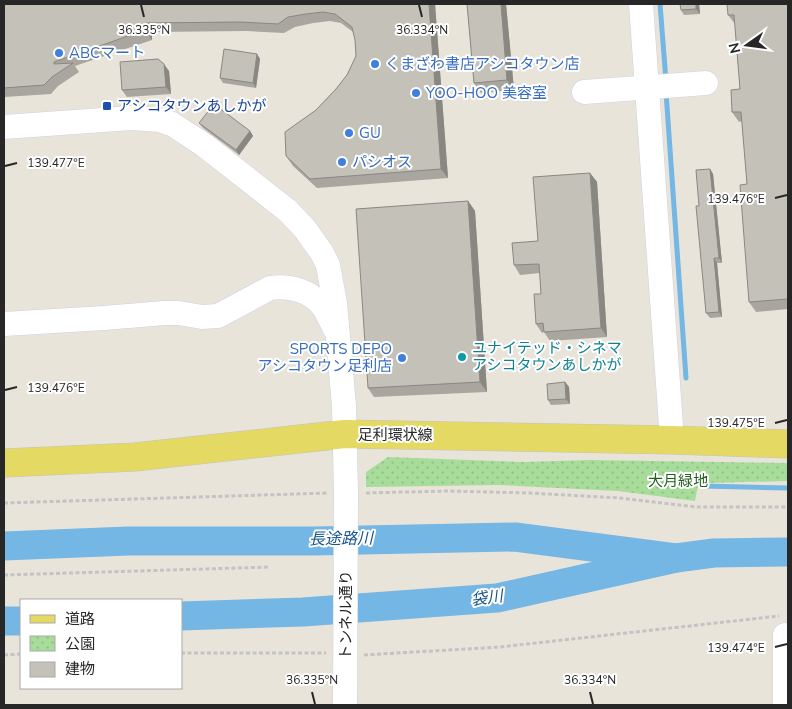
<svg xmlns="http://www.w3.org/2000/svg" width="792" height="709" viewBox="0 0 792 709" font-family="'Nunito Sans','Noto Sans JP',sans-serif">
<style>
.park{fill:url(#park-dots)}
.lines{fill:none;stroke-linecap:round;stroke-linejoin:round}
.stream{stroke:#74b6e4;stroke-width:5}
.river{stroke:#74b6e4;stroke-width:29}
.minor-casing{stroke:#cfd0df;stroke-width:25}
.major-casing{stroke:#c3c3c3;stroke-width:29}
.path{stroke:#c3c3c3;stroke-width:3;stroke-dasharray:4 2.5;stroke-linecap:butt}
.minor{stroke:#fff;stroke-width:24}
.major{stroke:#e4d963;stroke-width:28}
.wall{fill:#a9a69f}
.shaded-wall{fill:#898782}
.building{fill:#c4c1b9;stroke:#898782}
.ticks{fill:none;stroke:#272727;stroke-width:2}
.shop-dot{fill:#3f7fe0;stroke:#fff;stroke-width:2}
.transit-dot{fill:#1a4fb4;stroke:#fff;stroke-width:2}
.culture-dot{fill:#0f9aa8;stroke:#fff;stroke-width:2}
.labels{text-anchor:middle;dominant-baseline:central;stroke-width:4;stroke-linejoin:round;paint-order:stroke}
.shop-label{font-size:15px;fill:#366cbe;stroke:#fff;text-anchor:start}
.transit-label{font-size:15px;fill:#164399;stroke:#fff;text-anchor:start}
.culture-label{font-size:15px;fill:#0d838f;stroke:#fff;text-anchor:start}
.street-label{font-size:15px;fill:#272727;stroke:#fff}
.park-label{font-size:15px;fill:#235d1f;stroke:#fff}
.water-label{font-size:16px;font-style:italic;fill:#18538b;stroke:#fff}
.ticks-label{font-size:12px;text-anchor:middle;fill:#272727;stroke:#fff;stroke-width:4;stroke-linejoin:round;paint-order:stroke}
</style>
<defs>
<pattern id="park-dots" width="8" height="8" patternUnits="userSpaceOnUse" patternTransform="scale(1.25)"><rect width="8" height="8" fill="#a7dc9a"/><path d="M2 2h.1M6 6h.1" fill="none" stroke="#90bd85" stroke-width="1.8" stroke-linecap="round"/></pattern>
</defs>
<rect width="100%" height="100%" fill="#e9e4da"/>
<!-- park -->
<path class="park" d="M388 457 523 462 590 460 788 463V481L709 483 698 485 695 501 618 491 498 485 366 487V472Z"/>
<g class="lines">
<!-- stream -->
<g class="stream">
<path d="M660 4 666 81"/>
<path d="M666 92 686 378"/>
<path d="M703 486 788 488"/>
</g>
<!-- river -->
<g class="river">
<path d="M4 546 128 541H314L515 537 676 558"/>
<path d="M181 616 303 612 497 598 676 558 714 553 788 552"/>
<path d="M4 621H21"/>
</g>
<defs>
<g id="minor">
<path d="M641 4 672 440"/>
<path d="M584 92 706 83"/>
<path d="M4 127 131 118 160 120 172 124 204 145 288 211 305 229 322 253 328 265 335 303 344 406 346 493 345 705"/>
<path d="M4 324 104 318 164 313H179L202 317 218 316 270 288C290 285 312 291 324 308 328 314 331 322 335 329"/>
<path d="M785 705V635"/>
</g>
<path id="major" d="M4 463 135 457 345 434 672 440 788 444"/>
</defs>
<!-- minor casing -->
<use href="#minor" class="minor-casing"/>
<!-- major casing -->
<use href="#major" class="major-casing"/>
<!-- path -->
<g class="path">
<path d="M366 493 448 491 529 493 620 498 697 507H788"/>
<path d="M4 503 328 493"/>
<path d="M4 575 270 567"/>
<path d="M181 653H326"/>
<path d="M4 655 21 654"/>
<path d="M364 655 500 647 779 616"/>
</g>
<!-- minor -->
<use href="#minor" class="minor"/>
<!-- major -->
<use href="#major" class="major"/>
</g>
<!-- wall -->
<g class="wall">
<path d="M4 4H435L448 178 317 188 293 166 286 156 316 110 336 89 347 75 356 56 355 40 353 32 341 23 330 21 313 23 295 27 284 33 247 31 152 32V40L75 66 79 72 58 86 51 94 4 97Z"/>
<path d="M467 4H506L514 90 481 93 474 83Z"/>
<path d="M699 4 700 14 684 15 681 10Z"/>
<path d="M788 4V309L756 312 749 302 747 184 742 121 739 122 732 112 740 89 735 24 728 15Z"/>
<path d="M257 54 260 59 256 88 223 83 220 78Z"/>
<path d="M169 71 171 94 127 97 122 90Z"/>
<path d="M199 123 250 131 253 136 239 155 203 128Z"/>
<path d="M710 169 713 174 722 263H717L722 317 710 318 706 313 699 206Z"/>
<path d="M590 173 597 182 607 337 550 341 544 332 542 333 536 324 541 294 540 273 520 275 514 265 538 241Z"/>
<path d="M468 201 475 211 487 392 374 397 368 388Z"/>
<path d="M565 382 569 387 570 404 551 405 548 400Z"/>
</g>
<!-- shaded-wall -->
<g class="shaded-wall">
<path d="M429 4H435L448 178 441 169Z"/>
<path d="M501 4H506L514 90 507 80Z"/>
<path d="M696 4H699L700 14 696 9Z"/>
<path d="M146 23 152 32V40L145 30Z"/>
<path d="M257 54 260 59 256 88 253 83Z"/>
<path d="M164 64 169 71 171 94 166 87Z"/>
<path d="M250 131 253 136 239 155 236 150Z"/>
<path d="M710 169 713 174 722 263 719 258Z"/>
<path d="M590 173 597 182 607 337 601 328Z"/>
<path d="M468 201 475 211 487 392 480 382Z"/>
<path d="M714 258 717 263 722 317 719 312Z"/>
<path d="M565 382 569 387 570 404 566 399Z"/>
</g>
<!-- building -->
<g class="building">
<path d="M4 4H429L441 169 310 179 286 156 285 132 316 110 336 89 347 75 356 56 355 40 352 27 335 14 323 12 306 14 288 17 278 24 240 22 146 23 145 30 54 62V64L73 63 52 77 44 85 4 88Z"/>
<path d="M467 4H501L507 80 474 83Z"/>
<path d="M680 4H696V9L681 10Z"/>
<path d="M727 4H788V299L749 302 740 185 747 184 741 112H732L731 90 740 89 734 15H728Z"/>
<path d="M224 49 257 54 253 83 220 78Z"/>
<path d="M158 59 164 64 166 87 122 90 120 62Z"/>
<path d="M214 104 250 131 236 150 199 123Z"/>
<path d="M710 169 719 258H714L719 312 706 313 696 206H699L696 170Z"/>
<path d="M590 173 601 328 544 332 543 323 536 324 534 294H541L539 264 514 265 512 243 538 241 533 177Z"/>
<path d="M468 201 480 382 368 388 356 209Z"/>
<path d="M565 382 566 399 548 400 547 384Z"/>
</g>
<!-- ticks -->
<path class="ticks" d="M141 5 144 17M419 5 422 17M5 166 17 163M775 198 787 195M5 390 17 387M775 423 787 420M775 647 787 644M312 692 315 704M590 692 593 704"/>
<!-- markers -->
<g class="shop-dot">
<circle cx="59" cy="53" r="5"/>
<circle cx="375" cy="64" r="5"/>
<circle cx="416" cy="93" r="5"/>
<circle cx="349" cy="133" r="5"/>
<circle cx="342" cy="162" r="5"/>
<circle cx="402" cy="358" r="5"/>
</g>
<rect class="transit-dot" x="102" y="101" width="10" height="10" rx="2.5"/>
<circle class="culture-dot" cx="462" cy="357" r="5"/>
<g class="labels">
<!-- shop labels -->
<g class="shop-label">
<text x="69" y="53">ABCマート</text>
<text x="385" y="64">くまざわ書店アシコタウン店</text>
<text x="426" y="93">YOO-HOO 美容室</text>
<text x="359" y="133">GU</text>
<text x="352" y="162">パシオス</text>
<text x="392" y="349" text-anchor="end">SPORTS DEPO<tspan x="392" dy="17">アシコタウン足利店</tspan></text>
</g>
<!-- transit labels -->
<g class="transit-label">
<text x="117" y="106">アシコタウンあしかが</text>
</g>
<!-- culture labels -->
<g class="culture-label">
<text x="472" y="348">ユナイテッド・シネマ<tspan x="472" dy="17">アシコタウンあしかが</tspan></text>
</g>
<!-- street labels -->
<g class="street-label">
<text x="395" y="435">足利環状線</text>
<text transform="translate(346 615) rotate(-90)">トンネル通り</text>
</g>
<!-- park labels -->
<g class="park-label">
<text x="678" y="481">大月緑地</text>
</g>
<!-- water labels -->
<g class="water-label">
<text transform="translate(341 539) rotate(-1)">長途路川</text>
<text transform="translate(487 598) rotate(-7)">袋川</text>
</g>
</g>
<g class="ticks-label">
<text x="144" y="34">36.335°N</text>
<text x="422" y="34">36.334°N</text>
<text x="56" y="167">139.477°E</text>
<text x="736" y="203">139.476°E</text>
<text x="56" y="392">139.476°E</text>
<text x="736" y="427">139.475°E</text>
<text x="736" y="652">139.474°E</text>
<text x="312" y="684">36.335°N</text>
<text x="590" y="684">36.334°N</text>
</g>
<!-- border -->
<rect width="792" height="709" fill="none" stroke="#272727" stroke-width="10"/>
<!-- legend -->
<rect x="20" y="599" width="162" height="90" fill="#ffffff" stroke="#a9a9a9"/>
<rect x="30" y="615" width="25" height="8" fill="#e4d963" stroke="#a9a9a9"/>
<text x="65" y="624" font-size="15" fill="#272727">道路</text>
<rect x="30" y="636" width="25" height="15" fill="url(#park-dots)" stroke="#a9a9a9"/>
<text x="65" y="649" font-size="15" fill="#272727">公園</text>
<rect x="30" y="662" width="25" height="15" fill="#c4c1b9" stroke="#a9a9a9"/>
<text x="65" y="674" font-size="15" fill="#272727">建物</text>
<!-- north arrow -->
<g transform="translate(747 45) rotate(256)" stroke="#ffffff" stroke-width="4" paint-order="stroke">
<path d="M0-4L9 19L0 12L-9 19Z" fill="#272727"/>
<text y="-8" font-size="14" font-weight="bold" text-anchor="middle" fill="#272727">N</text>
</g>
</svg>
